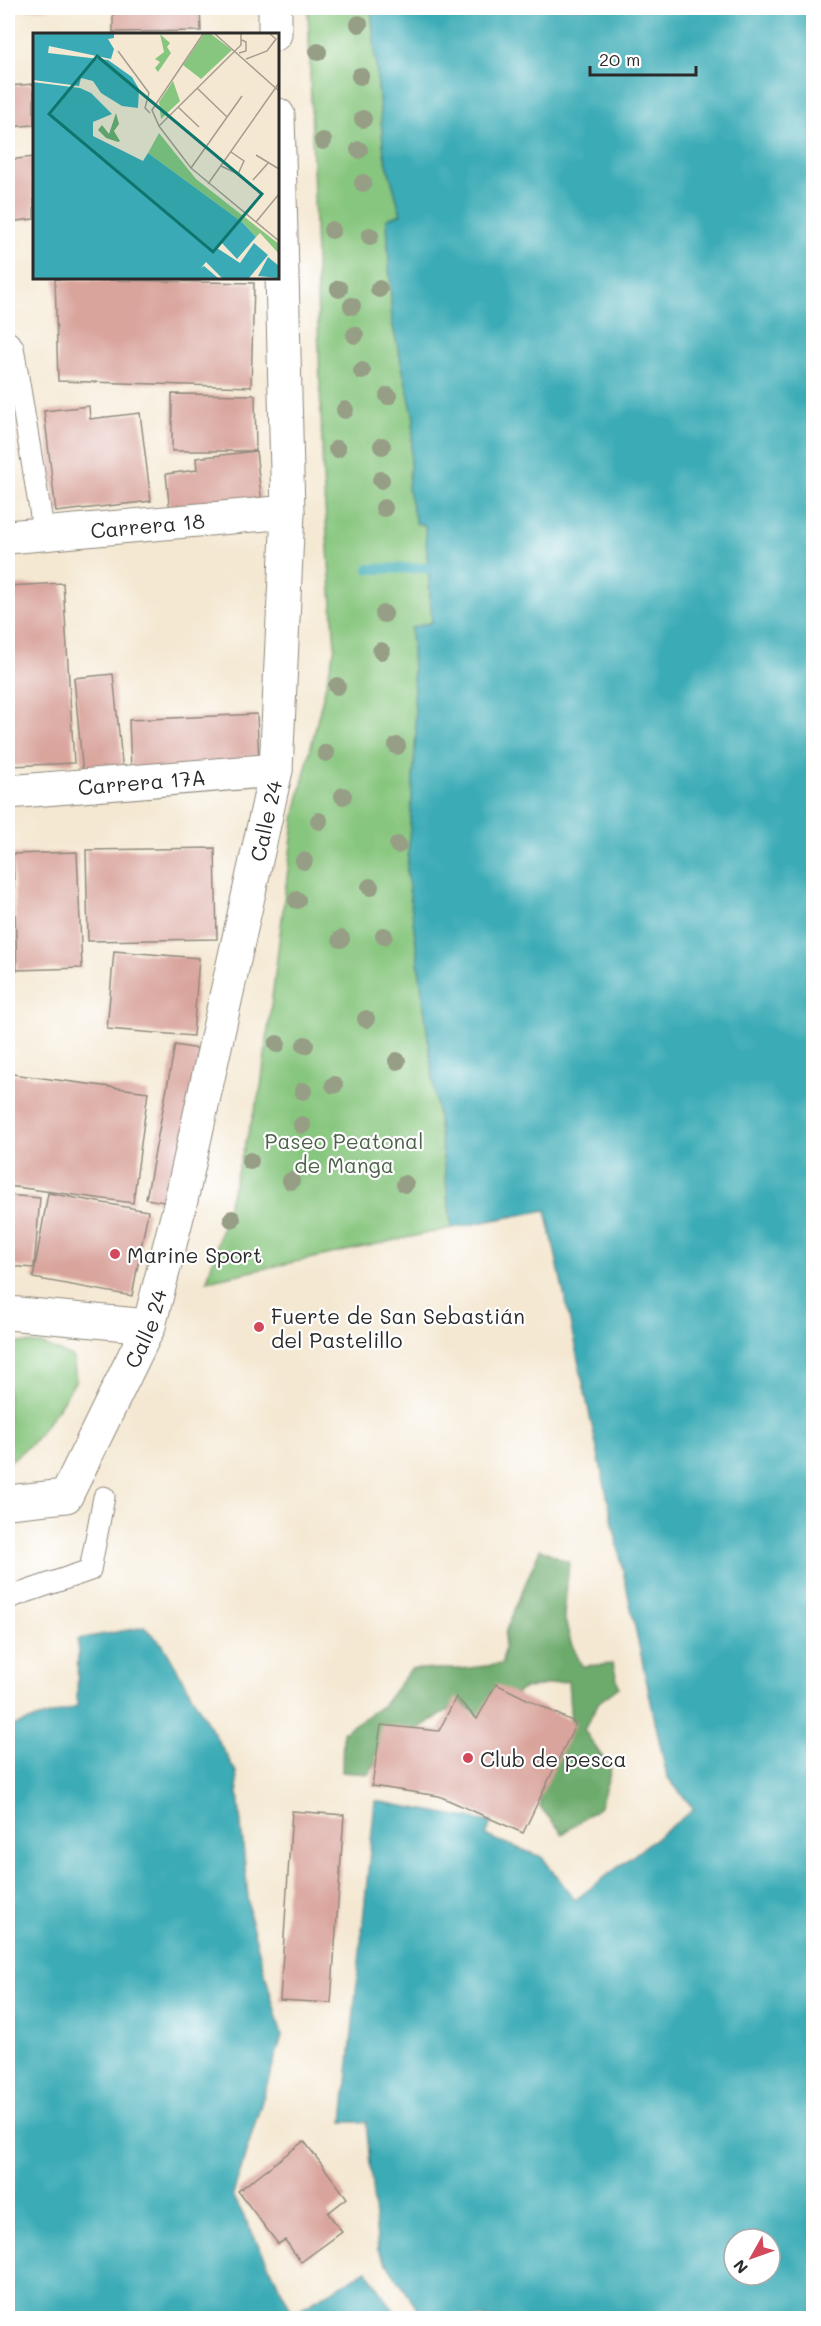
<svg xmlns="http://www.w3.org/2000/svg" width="821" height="2326" viewBox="0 0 821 2326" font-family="Mali,sans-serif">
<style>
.green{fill:#87c67e;stroke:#597854;stroke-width:1.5}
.forest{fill:#6dab6d;stroke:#4c6b4c;stroke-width:1.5}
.water{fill:#3aabb6;stroke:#326b70;stroke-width:1.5;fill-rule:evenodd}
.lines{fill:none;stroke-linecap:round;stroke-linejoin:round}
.stream{stroke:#3aabb6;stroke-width:10}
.building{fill:#d9a49c}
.service-casing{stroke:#908a7e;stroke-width:23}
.minor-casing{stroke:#908a7e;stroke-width:35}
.service{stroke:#fff;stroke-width:21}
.minor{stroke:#fff;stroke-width:33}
.tree{fill:#979e86}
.poi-dot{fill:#d1495b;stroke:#fff;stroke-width:2}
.labels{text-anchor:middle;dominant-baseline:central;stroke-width:4.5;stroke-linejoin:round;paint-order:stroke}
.street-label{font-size:21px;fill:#2b2b2b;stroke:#fff}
.park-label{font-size:21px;fill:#4b6148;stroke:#fff}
.poi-label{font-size:21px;fill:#2b2b2b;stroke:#fff;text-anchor:start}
.inset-river{fill:none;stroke:#3aabb6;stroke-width:3}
.inset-road{fill:none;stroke:#a49c8f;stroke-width:1.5}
.view{fill:#0f766e;fill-opacity:0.15;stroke:#0f766e;stroke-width:3}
.inset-edge{fill:none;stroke:#2b2b2b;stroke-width:3}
</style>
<rect width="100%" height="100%" fill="#fff"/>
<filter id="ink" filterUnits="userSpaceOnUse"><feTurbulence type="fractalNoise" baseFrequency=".0167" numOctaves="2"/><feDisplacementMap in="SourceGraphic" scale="12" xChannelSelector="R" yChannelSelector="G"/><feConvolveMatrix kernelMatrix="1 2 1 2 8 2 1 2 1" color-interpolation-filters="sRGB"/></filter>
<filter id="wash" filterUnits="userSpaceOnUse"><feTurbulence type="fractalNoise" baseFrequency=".008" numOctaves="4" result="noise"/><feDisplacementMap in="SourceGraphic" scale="24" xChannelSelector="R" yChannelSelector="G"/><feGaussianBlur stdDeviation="1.35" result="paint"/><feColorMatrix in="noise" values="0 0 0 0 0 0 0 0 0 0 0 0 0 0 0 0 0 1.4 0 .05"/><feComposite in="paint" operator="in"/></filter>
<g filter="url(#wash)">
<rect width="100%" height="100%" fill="#f4e8d2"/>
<!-- green -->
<g class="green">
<path d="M308 8H371L384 153 401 214 387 220 392 322 414 418 408 490 425 525 432 622 411 628 416 735 407 872 452 1228 207 1281 261 1087 295 813 335 647 323 478Z"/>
<path d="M8 1342 41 1344 73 1357 76 1380 57 1410 32 1443 8 1463Z"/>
</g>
<!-- forest -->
<path class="forest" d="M540 1549 569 1562 564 1616 571 1643 582 1666 613 1664 619 1687 599 1702 584 1730 611 1770 600 1806 563 1834 540 1807 538 1768 571 1724 568 1681 523 1689 481 1719 461 1702 381 1752 369 1774 342 1772 343 1732 383 1705 411 1669H461L502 1664 506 1630Z"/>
<!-- water -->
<g class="water">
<path d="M371 8H813V2318H424L378 2250 366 2122H343L375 1801 491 1822 486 1836 542 1857 575 1900 694 1809 667 1777 546 1210 452 1228 407 872 416 735 411 628 432 622 425 525 416 523 408 490 414 418 392 322 387 219 401 214 384 153ZM734 2239H770V2275H734Z"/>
<path d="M144 1627 163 1645 236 1772 250 1918 282 2036 233 2195 293 2313 367 2270 399 2318H16L8 2304V1727L77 1707 78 1639Z"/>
</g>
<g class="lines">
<!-- stream -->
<path class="stream" d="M369 569 429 568"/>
</g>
<g id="blocks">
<!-- building -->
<g class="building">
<path d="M16 8H51V9L16 10Z"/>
<path d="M113 8H200L201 31 113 32Z"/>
<path d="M34 84V125L8 127V86Z"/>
<path d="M34 157V219L8 222V160Z"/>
<path d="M55 279 254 283 251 387 58 381Z"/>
<path d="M172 394 255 395 256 451H172Z"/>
<path d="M89 406 90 419 140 413 151 501 56 512 44 411Z"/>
<path d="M256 451 262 504 170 513 166 474 197 470 196 458Z"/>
<path d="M63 583 74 763 12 766 8 689V586Z"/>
<path d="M113 674 123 772 83 775 74 678Z"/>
<path d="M257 714 259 766 131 771 129 720Z"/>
<path d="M215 848 217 939 88 941 86 850Z"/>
<path d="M77 852 82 968 17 970 13 854Z"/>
<path d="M8 927H9L13 991 8 992Z"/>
<path d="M114 951 199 958 193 1036 107 1029Z"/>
<path d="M175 1045 205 1050 176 1204 146 1199Z"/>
<path d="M12 1074 148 1092 133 1203 8 1186V1105Z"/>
<path d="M48 1193 148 1211 132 1296 33 1278Z"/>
<path d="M8 1195 40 1198 34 1268 8 1266Z"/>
<path d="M496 1684 576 1723 523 1833 439 1796 372 1786 381 1725 439 1731 456 1697 477 1719Z"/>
<path d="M292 1811 344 1815 331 2003 280 2000Z"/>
<path d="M304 2141 347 2198 328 2213 342 2232 301 2262 285 2240 278 2244 238 2191Z"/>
</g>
</g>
</g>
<g filter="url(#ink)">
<use href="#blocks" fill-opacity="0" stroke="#908a7e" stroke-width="1.5"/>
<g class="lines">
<defs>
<g id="service">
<path d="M8 342 13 347 44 534"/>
<path d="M8 1598 90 1570 104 1497"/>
</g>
<g id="minor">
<path d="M275 8V34"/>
<path id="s1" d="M8 537 288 512"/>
<path id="s2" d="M8 792 276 770"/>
<path d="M8 1313 149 1326"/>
<path id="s3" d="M8 1502 66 1496 149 1326 180 1205 276 770 288 512 278 115"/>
</g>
</defs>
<!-- service casing -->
<use href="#service" class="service-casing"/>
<!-- minor casing -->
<use href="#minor" class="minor-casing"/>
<!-- service -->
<use href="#service" class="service"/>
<!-- minor -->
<use href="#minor" class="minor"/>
</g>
<!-- trees -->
<g class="tree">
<circle cx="359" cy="24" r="9"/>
<circle cx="318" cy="52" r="9"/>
<circle cx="360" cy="76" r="9"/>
<circle cx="363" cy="119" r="9"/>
<circle cx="323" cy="141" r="9"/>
<circle cx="359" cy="150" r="9"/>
<circle cx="363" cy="183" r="9"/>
<circle cx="332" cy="230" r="9"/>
<circle cx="370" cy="236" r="9"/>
<circle cx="339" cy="289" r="9"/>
<circle cx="379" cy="289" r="9"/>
<circle cx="352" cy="306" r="9"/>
<circle cx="355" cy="335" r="9"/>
<circle cx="362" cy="371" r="9"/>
<circle cx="388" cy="396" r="9"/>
<circle cx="345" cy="410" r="9"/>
<circle cx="382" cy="446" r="9"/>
<circle cx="337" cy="449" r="9"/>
<circle cx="381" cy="480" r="9"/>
<circle cx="384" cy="508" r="9"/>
<circle cx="384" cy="614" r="9"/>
<circle cx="381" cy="651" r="9"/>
<circle cx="337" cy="686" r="9"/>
<circle cx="397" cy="746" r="9"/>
<circle cx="326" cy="753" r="9"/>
<circle cx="343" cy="796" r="9"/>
<circle cx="319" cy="821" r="9"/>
<circle cx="398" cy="845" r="9"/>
<circle cx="304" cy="861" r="9"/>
<circle cx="370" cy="887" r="9"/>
<circle cx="297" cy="900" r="9"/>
<circle cx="384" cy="936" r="9"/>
<circle cx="341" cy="939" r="9"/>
<circle cx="366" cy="1019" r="9"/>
<circle cx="277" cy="1044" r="9"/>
<circle cx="305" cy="1045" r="9"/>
<circle cx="397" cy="1061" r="9"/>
<circle cx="334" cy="1085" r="9"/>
<circle cx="303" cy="1091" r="9"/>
<circle cx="302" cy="1125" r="9"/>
<circle cx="250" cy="1161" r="9"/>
<circle cx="291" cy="1181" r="9"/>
<circle cx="405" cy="1184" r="9"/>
<circle cx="232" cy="1219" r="9"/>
</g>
</g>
<!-- markers -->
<g class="poi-dot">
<circle cx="115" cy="1254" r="6"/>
<circle cx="259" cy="1327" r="6"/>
<circle cx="468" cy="1758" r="6"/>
</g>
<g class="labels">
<!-- street labels -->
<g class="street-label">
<text stroke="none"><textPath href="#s1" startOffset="140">Carrera 18</textPath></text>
<text stroke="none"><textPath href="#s2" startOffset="134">Carrera 17A</textPath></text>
<text stroke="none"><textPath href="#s3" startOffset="766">Calle 24</textPath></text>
<text stroke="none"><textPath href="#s3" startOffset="244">Calle 24</textPath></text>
</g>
<!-- park labels -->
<g class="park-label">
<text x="344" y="1140">Paseo Peatonal<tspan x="344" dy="24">de Manga</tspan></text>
</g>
<!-- poi labels -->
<g class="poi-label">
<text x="127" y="1254">Marine Sport</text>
<text x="271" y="1315">Fuerte de San Sebastián<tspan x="271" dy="24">del Pastelillo</tspan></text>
<text x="480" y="1758">Club de pesca</text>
</g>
</g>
<!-- overview -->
<g transform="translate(33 33)">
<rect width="246" height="246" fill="#f4e8d2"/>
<path d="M127 1 137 10 134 14 138 20 125 39 122 35 127 29 122 26 131 19ZM171 1H178L199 17 168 46 150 32ZM140 48 147 68 128 86 126 69ZM126 100 163 146 246 211V221L227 200 223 204 209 189 115 120Z" fill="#87c67e"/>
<path d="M83 80 86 91 81 98 87 108 85 109 73 105 65 97 69 92 76 101Z" fill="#6dab6d"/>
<path d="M0 1H81V5L75 6 81 16 78 26 16 13 15 20 75 27 99 44 106 56 105 75 89 73 68 60 60 48 48 45 46 53 0 47ZM0 49 47 55 58 60 79 81 60 89V103L110 128 115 120 209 189 223 204 204 226 188 209 184 215 207 230 221 210 235 222 216 245H189L173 229 168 235 171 233 185 245H0ZM235 224 246 233V245L225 243Z" fill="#3aabb6"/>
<path class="inset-river" d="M0 77 124 228 127 245M0 100 107 245"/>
<path class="inset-road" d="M170 1 119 77 126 93 158 135 246 208M182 1 246 58M85 18 116 60 112 75 117 80M206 20 213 18V9L209 7M213 26 234 18 243 6 237 1M164 55 194 84M145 74 166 94M126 93 208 12V1M223 122 246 136M188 133 205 141 211 128 198 119M158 135 209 63M220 147 236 129M175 151 246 50M223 189 246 161"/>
<path class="view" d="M64 23 229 161 180 219 16 81Z"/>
<rect width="246" height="246" class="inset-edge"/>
</g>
<!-- margin -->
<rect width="821" height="2326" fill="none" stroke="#fff" stroke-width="30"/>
<!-- north arrow -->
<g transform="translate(752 2257) rotate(230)"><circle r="28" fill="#ffffff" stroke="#aaaaaa" stroke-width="1.5"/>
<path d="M0-4.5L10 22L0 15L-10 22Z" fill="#d1495b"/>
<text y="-9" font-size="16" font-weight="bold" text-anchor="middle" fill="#2b2b2b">N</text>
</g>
<!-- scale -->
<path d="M590 66v9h106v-9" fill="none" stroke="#2b2b2b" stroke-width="3"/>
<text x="599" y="66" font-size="18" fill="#2b2b2b" stroke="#ffffff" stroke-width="4.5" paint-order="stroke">20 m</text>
</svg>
